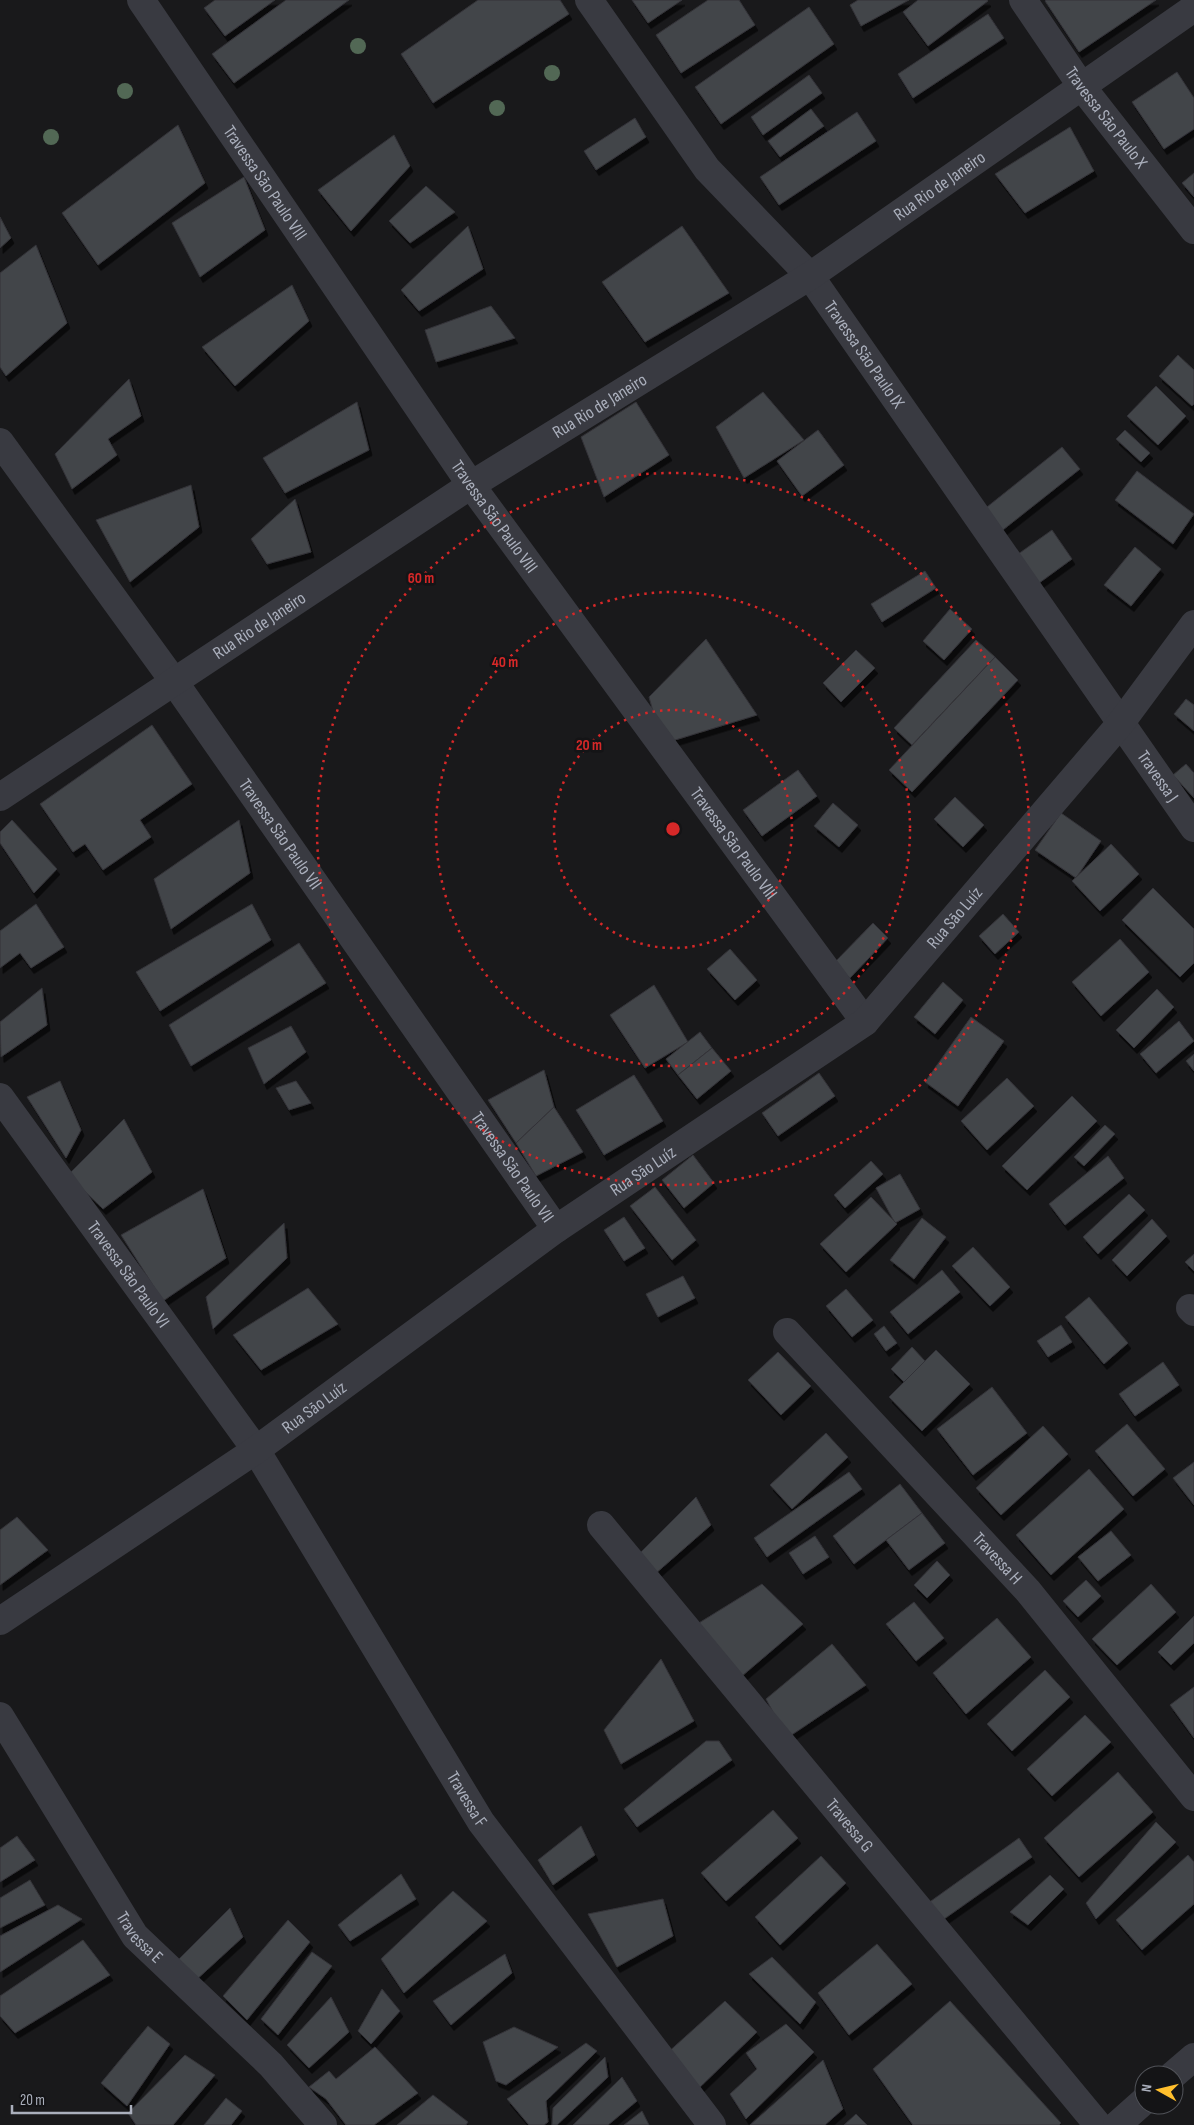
<svg xmlns="http://www.w3.org/2000/svg" width="1194" height="2125" viewBox="0 0 1194 2125" font-family="'Sofia Sans Condensed',sans-serif">
<style>
.building{fill:#434448;stroke:#333338;filter:url(#shadow)}
.lines{fill:none;stroke-linecap:round;stroke-linejoin:round}
.minor{stroke:#393a41;stroke-width:28}
.tree{fill:#526855}
.ring{fill:none;stroke:#d62828;stroke-width:2.5;stroke-dasharray:2.5 5}
.labels{text-anchor:middle;dominant-baseline:central;stroke-width:5;stroke-linejoin:round;paint-order:stroke}
.street-label{font-size:18px;fill:#aaafbc;stroke:#141416}
.centre{fill:#d62828;stroke:#141416;stroke-width:2.5}
.ring-label{font-size:15px;text-anchor:middle;font-weight:bold;fill:#d62828;stroke:#141416;stroke-width:5;stroke-linejoin:round;paint-order:stroke}
</style>
<defs>
<filter id="shadow"><feDropShadow dx="3" dy="5.5" stdDeviation="0" flood-color="#0009"/></filter>
</defs>
<rect width="100%" height="100%" fill="#19191b"/>
<!-- building -->
<g class="building">
<path d="M215 0H275L225 36 204 8Z"/>
<path d="M286 0H349L234 83 212 54Z"/>
<path d="M478 0H560L569 14 433 103 401 54Z"/>
<path d="M632 0H682L648 23Z"/>
<path d="M708 0H739L755 25 681 73 656 35Z"/>
<path d="M858 0H909L861 26 850 5Z"/>
<path d="M918 0H987L988 1 928 46 903 12Z"/>
<path d="M1046 0H1156L1079 52 1045 1Z"/>
<path d="M809 7 834 44 721 124 695 87Z"/>
<path d="M988 14 1004 38 913 98 898 74Z"/>
<path d="M1177 72 1194 98V129L1164 149 1132 102Z"/>
<path d="M809 75 822 93 763 135 751 117Z"/>
<path d="M811 109 824 126 780 157 768 141Z"/>
<path d="M857 112 876 141 779 205 760 177Z"/>
<path d="M635 118 646 137 596 170 584 151Z"/>
<path d="M178 125 205 183 98 265 62 213Z"/>
<path d="M1070 127 1094 171 1025 213 995 174Z"/>
<path d="M394 135 410 166 351 231 318 190Z"/>
<path d="M1194 173V197L1182 183Z"/>
<path d="M244 177 265 230 200 277 172 223Z"/>
<path d="M426 186 455 212 410 243 389 221Z"/>
<path d="M0 217 11 238 0 248Z"/>
<path d="M468 226 483 269 419 311 401 290Z"/>
<path d="M682 226 729 293 645 342 602 282Z"/>
<path d="M36 245 67 323 6 376 0 367V273Z"/>
<path d="M292 285 309 321 235 386 202 347Z"/>
<path d="M491 306 515 338 436 362 425 330Z"/>
<path d="M1178 355 1194 370V404L1192 406 1159 376Z"/>
<path d="M129 379 141 416 108 439 117 455 72 489 55 454Z"/>
<path d="M1156 386 1186 416 1158 445 1127 416Z"/>
<path d="M763 392 804 440 744 478 716 427Z"/>
<path d="M357 402 369 450 285 493 263 458Z"/>
<path d="M636 402 669 455 604 497 581 437Z"/>
<path d="M818 430 844 465 802 496 777 461Z"/>
<path d="M1125 430 1150 453 1141 462 1116 439Z"/>
<path d="M1062 447 1080 469 999 533 982 511Z"/>
<path d="M1137 471 1194 514 1173 544 1115 500Z"/>
<path d="M191 485 199 527 130 582 96 520Z"/>
<path d="M295 499 311 552 267 564 251 539Z"/>
<path d="M1052 530 1072 559 1035 586 1014 557Z"/>
<path d="M1135 547 1161 569 1131 606 1104 585Z"/>
<path d="M925 571 936 588 882 622 871 604Z"/>
<path d="M950 609 972 629 944 660 923 641Z"/>
<path d="M706 639 757 715 662 744 649 697Z"/>
<path d="M976 640 995 657 912 745 894 728Z"/>
<path d="M856 650 875 668 841 702 823 683Z"/>
<path d="M995 657 1018 680 912 792 889 770Z"/>
<path d="M1186 699 1194 705V731L1174 714Z"/>
<path d="M152 725 192 784 140 820 151 837 103 870 85 844 73 852 40 804Z"/>
<path d="M1186 764 1194 773V798L1173 775Z"/>
<path d="M798 770 817 796 762 836 743 810Z"/>
<path d="M955 797 984 825 963 847 934 819Z"/>
<path d="M833 803 858 825 839 847 814 826Z"/>
<path d="M1061 813 1101 841 1076 878 1035 850Z"/>
<path d="M12 820 57 869 34 893 0 843V832Z"/>
<path d="M239 820 250 873 171 929 154 879Z"/>
<path d="M1111 844 1139 874 1100 911 1072 881Z"/>
<path d="M1153 888 1194 929V963L1180 977 1122 920Z"/>
<path d="M36 904 64 947 31 968 20 953 0 968V931Z"/>
<path d="M252 904 271 940 160 1011 136 972Z"/>
<path d="M1003 914 1019 932 995 954 979 936Z"/>
<path d="M873 923 888 938 850 978 834 963Z"/>
<path d="M1120 939 1149 972 1101 1016 1072 982Z"/>
<path d="M299 943 326 983 191 1066 169 1025Z"/>
<path d="M730 949 757 980 735 1000 707 969Z"/>
<path d="M943 982 963 1000 935 1034 914 1017Z"/>
<path d="M654 985 688 1042 645 1068 610 1015Z"/>
<path d="M42 988 47 1025 1 1057 0 1022Z"/>
<path d="M1157 989 1174 1007 1134 1048 1116 1030Z"/>
<path d="M971 1017 1004 1041 958 1106 925 1082Z"/>
<path d="M1179 1021 1194 1041 1156 1073 1140 1054Z"/>
<path d="M291 1026 306 1052 264 1084 248 1048Z"/>
<path d="M700 1032 712 1048 678 1075 666 1059Z"/>
<path d="M712 1048 731 1071 697 1099 678 1075Z"/>
<path d="M1194 1054V1071L1186 1061Z"/>
<path d="M544 1070 554 1107 516 1143 488 1100Z"/>
<path d="M819 1073 835 1096 778 1136 762 1113Z"/>
<path d="M634 1075 663 1121 604 1155 576 1110Z"/>
<path d="M1007 1078 1034 1106 987 1150 961 1121Z"/>
<path d="M60 1081 81 1130 66 1158 27 1097Z"/>
<path d="M296 1081 311 1103 289 1110 276 1088Z"/>
<path d="M1072 1096 1097 1121 1027 1190 1002 1166Z"/>
<path d="M554 1107 583 1152 536 1176 516 1143Z"/>
<path d="M124 1119 152 1172 103 1209 68 1175Z"/>
<path d="M1105 1125 1115 1134 1084 1166 1074 1157Z"/>
<path d="M693 1155 714 1183 684 1208 662 1180Z"/>
<path d="M1108 1156 1124 1178 1065 1225 1049 1204Z"/>
<path d="M871 1161 883 1174 845 1208 834 1195Z"/>
<path d="M900 1174 920 1209 895 1223 876 1188Z"/>
<path d="M655 1187 696 1240 672 1260 630 1206Z"/>
<path d="M203 1189 226 1258 163 1301 121 1235Z"/>
<path d="M1129 1194 1145 1210 1098 1254 1083 1237Z"/>
<path d="M871 1197 897 1224 846 1272 820 1244Z"/>
<path d="M624 1217 645 1248 624 1261 604 1230Z"/>
<path d="M922 1218 946 1237 914 1279 890 1260Z"/>
<path d="M1152 1219 1167 1236 1127 1276 1112 1260Z"/>
<path d="M284 1223 287 1258 213 1329 206 1297Z"/>
<path d="M973 1247 1010 1287 990 1306 952 1266Z"/>
<path d="M1194 1254V1271L1185 1262Z"/>
<path d="M942 1270 960 1292 908 1334 890 1312Z"/>
<path d="M683 1276 695 1298 658 1317 646 1294Z"/>
<path d="M308 1288 338 1324 261 1370 233 1335Z"/>
<path d="M846 1289 873 1320 852 1337 826 1306Z"/>
<path d="M1089 1297 1128 1343 1104 1364 1065 1317Z"/>
<path d="M1061 1325 1072 1342 1048 1357 1037 1341Z"/>
<path d="M884 1326 897 1343 886 1351 874 1334Z"/>
<path d="M912 1347 925 1361 904 1382 891 1369Z"/>
<path d="M936 1350 970 1384 922 1431 889 1397Z"/>
<path d="M778 1352 811 1386 781 1415 748 1380Z"/>
<path d="M1163 1362 1179 1385 1135 1416 1119 1394Z"/>
<path d="M992 1387 1027 1433 973 1475 937 1429Z"/>
<path d="M1127 1424 1165 1469 1133 1496 1095 1451Z"/>
<path d="M1043 1426 1068 1454 1001 1515 976 1488Z"/>
<path d="M826 1433 848 1457 792 1509 770 1485Z"/>
<path d="M1194 1462V1505L1173 1478Z"/>
<path d="M1089 1469 1124 1509 1051 1575 1016 1535Z"/>
<path d="M849 1472 862 1489 767 1557 754 1538Z"/>
<path d="M900 1484 922 1513 854 1564 833 1536Z"/>
<path d="M696 1497 711 1525 655 1574 636 1557Z"/>
<path d="M922 1513 945 1543 909 1570 886 1540Z"/>
<path d="M17 1517 48 1550 0 1585V1530Z"/>
<path d="M1111 1531 1131 1555 1098 1581 1078 1557Z"/>
<path d="M815 1536 829 1557 803 1574 789 1553Z"/>
<path d="M937 1561 950 1575 927 1598 914 1585Z"/>
<path d="M1086 1580 1101 1596 1078 1617 1063 1601Z"/>
<path d="M762 1584 803 1624 735 1682 694 1626Z"/>
<path d="M1151 1584 1176 1612 1117 1665 1092 1639Z"/>
<path d="M914 1602 944 1638 916 1661 886 1624Z"/>
<path d="M1194 1616V1643L1171 1665 1158 1652Z"/>
<path d="M997 1618 1031 1657 966 1714 933 1673Z"/>
<path d="M832 1644 866 1685 787 1738 766 1699Z"/>
<path d="M661 1659 694 1721 621 1764 604 1730Z"/>
<path d="M1045 1670 1070 1697 1012 1751 987 1724Z"/>
<path d="M1194 1687V1738L1170 1705Z"/>
<path d="M1085 1715 1111 1742 1052 1796 1027 1769Z"/>
<path d="M706 1741H719L732 1760 637 1827 624 1809Z"/>
<path d="M1118 1772 1153 1812 1079 1877 1044 1838Z"/>
<path d="M773 1810 798 1838 726 1901 701 1873Z"/>
<path d="M1156 1822 1176 1842 1096 1919 1086 1903Z"/>
<path d="M581 1826 595 1855 553 1885 538 1860Z"/>
<path d="M17 1836 35 1860 0 1882V1848Z"/>
<path d="M1019 1838 1032 1857 937 1924 924 1906Z"/>
<path d="M1188 1855 1194 1862V1904L1142 1950 1116 1920Z"/>
<path d="M821 1856 846 1883 780 1945 755 1917Z"/>
<path d="M401 1874 416 1899 350 1941 338 1925Z"/>
<path d="M1050 1875 1064 1889 1028 1925 1010 1912Z"/>
<path d="M30 1880 45 1905 0 1928V1898Z"/>
<path d="M453 1891 487 1921 404 1993 381 1959Z"/>
<path d="M663 1899 673 1936 617 1967 588 1914Z"/>
<path d="M58 1905 82 1919 0 1972V1936Z"/>
<path d="M230 1908 243 1937 195 1981 178 1960Z"/>
<path d="M288 1920 310 1942 247 2020 223 1996Z"/>
<path d="M83 1940 110 1975 15 2033 0 2016V1996Z"/>
<path d="M877 1944 912 1984 849 2035 818 1993Z"/>
<path d="M312 1952 332 1966 278 2035 261 2019Z"/>
<path d="M505 1954 512 1973 451 2025 433 2001Z"/>
<path d="M772 1957 816 2002 800 2024 749 1974Z"/>
<path d="M382 1989 400 2011 371 2044 358 2031Z"/>
<path d="M331 1997 349 2032 309 2068 287 2045Z"/>
<path d="M725 2001 757 2032 698 2089 665 2055Z"/>
<path d="M950 2001 1061 2123 1059 2125H913L873 2069Z"/>
<path d="M786 2024 814 2052 746 2119 730 2094 757 2069 746 2053Z"/>
<path d="M148 2026 170 2044 127 2106 101 2083Z"/>
<path d="M514 2027 558 2047 506 2085 496 2081 483 2042Z"/>
<path d="M586 2043 597 2051 546 2101 548 2122 544 2125H529L507 2099Z"/>
<path d="M375 2047 418 2093 374 2125H346L326 2099 309 2087 329 2071 336 2079Z"/>
<path d="M185 2055 215 2075 173 2125H136L128 2113Z"/>
<path d="M605 2057 608 2077 557 2125H552L553 2108Z"/>
<path d="M823 2060 843 2109 825 2125H750Z"/>
<path d="M622 2077 637 2101 608 2125H573Z"/>
<path d="M433 2095 468 2122 466 2125H397Z"/>
<path d="M226 2098 242 2111 231 2125H204Z"/>
<path d="M642 2111 649 2125H624Z"/>
<path d="M856 2114 867 2125H844Z"/>
</g>
<g class="lines">
<!-- minor -->
<g class="minor">
<path id="s1" d="M141 0 471 485 865 1022"/>
<path id="s2" d="M589 0 707 169 810 276 1194 828"/>
<path id="s3" d="M1023 0 1082 87 1194 230"/>
<path id="s4" d="M0 442 175 683 556 1229"/>
<path id="s5" d="M0 797 471 485 810 276 1194 8"/>
<path id="s6" d="M0 1097 256 1450 481 1822 712 2125"/>
<path d="M1190 1308 1194 1312"/>
<path id="s7" d="M787 1332 1028 1591 1194 1797"/>
<path id="s8" d="M601 1525 1098 2125"/>
<path id="s9" d="M0 1621 256 1450 556 1229 865 1022 1120 724 1194 624"/>
<path id="s10" d="M0 1716 135 1936 271 2065 323 2125"/>
<path d="M1173 2075 1194 2057"/>
<path d="M1117 2125 1144 2101"/>
</g>
</g>
<!-- trees -->
<g class="tree">
<circle cx="358" cy="46" r="8"/>
<circle cx="552" cy="73" r="8"/>
<circle cx="125" cy="91" r="8"/>
<circle cx="497" cy="108" r="8"/>
<circle cx="51" cy="137" r="8"/>
</g>
<!-- distance rings -->
<g class="ring">
<circle cx="673" cy="829" r="119"/>
<circle cx="673" cy="829" r="237"/>
<circle cx="673" cy="829" r="356"/>
</g>
<g class="labels">
<!-- street labels -->
<g class="street-label">
<text stroke="none"><textPath href="#s3" startOffset="144">Travessa São Paulo X</textPath></text>
<text stroke="none"><textPath href="#s1" startOffset="221">Travessa São Paulo VIII</textPath></text>
<text stroke="none"><textPath href="#s5" startOffset="1121">Rua Rio de Janeiro</textPath></text>
<text stroke="none"><textPath href="#s2" startOffset="450">Travessa São Paulo IX</textPath></text>
<text stroke="none"><textPath href="#s5" startOffset="716">Rua Rio de Janeiro</textPath></text>
<text stroke="none"><textPath href="#s1" startOffset="626">Travessa São Paulo VIII</textPath></text>
<text stroke="none"><textPath href="#s5" startOffset="311">Rua Rio de Janeiro</textPath></text>
<text stroke="none"><textPath href="#s2" startOffset="964">Travessa J</textPath></text>
<text stroke="none"><textPath href="#s4" startOffset="482">Travessa São Paulo VII</textPath></text>
<text stroke="none"><textPath href="#s1" startOffset="1031">Travessa São Paulo VIII</textPath></text>
<text stroke="none"><textPath href="#s9" startOffset="1190">Rua São Luíz</textPath></text>
<text stroke="none"><textPath href="#s4" startOffset="888">Travessa São Paulo VII</textPath></text>
<text stroke="none"><textPath href="#s9" startOffset="785">Rua São Luíz</textPath></text>
<text stroke="none"><textPath href="#s6" startOffset="219">Travessa São Paulo VI</textPath></text>
<text stroke="none"><textPath href="#s9" startOffset="380">Rua São Luíz</textPath></text>
<text stroke="none"><textPath href="#s7" startOffset="309">Travessa H</textPath></text>
<text stroke="none"><textPath href="#s6" startOffset="844">Travessa F</textPath></text>
<text stroke="none"><textPath href="#s8" startOffset="390">Travessa G</textPath></text>
<text stroke="none"><textPath href="#s10" startOffset="262">Travessa E</textPath></text>
</g>
</g>
<circle cx="673" cy="829" r="8" class="centre"/>
<g class="ring-label">
<text x="421" y="583">60 m</text>
<text x="505" y="667">40 m</text>
<text x="589" y="750">20 m</text>
</g>
<!-- north arrow -->
<g transform="translate(1159 2090) rotate(278)"><circle r="24" fill="#141416" stroke="#505258"/>
<path d="M0-4L9 19L0 12L-9 19Z" fill="#ffbf2d"/>
<text y="-8" font-size="14" font-weight="bold" text-anchor="middle" fill="#aaafbc">N</text>
</g>
<!-- scale -->
<path d="M12 2105v8h119v-8" fill="none" stroke="#aaafbc" stroke-width="2.5"/>
<text x="20" y="2105" font-size="15" fill="#aaafbc" stroke="#141416" stroke-width="4" paint-order="stroke">20 m</text>
</svg>
